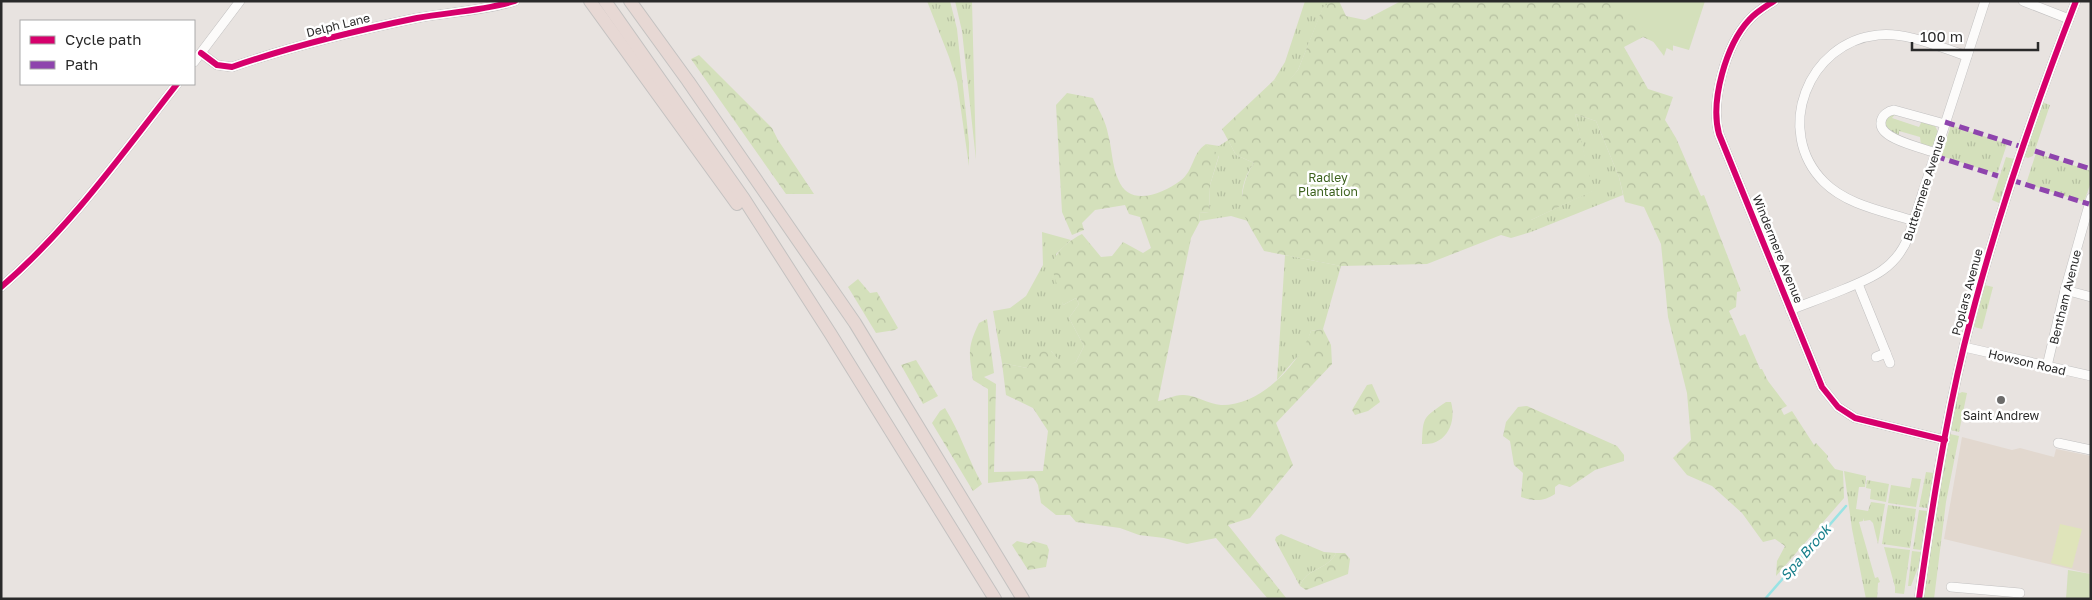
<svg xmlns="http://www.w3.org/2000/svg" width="2092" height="600" viewBox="0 0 2092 600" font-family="'Golos Text',sans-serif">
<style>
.education{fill:#e2d8cf}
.grass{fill:url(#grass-tufts)}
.forest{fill:url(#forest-crowns)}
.park{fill:#d4e0bb}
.pitch{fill:#dfe4ba}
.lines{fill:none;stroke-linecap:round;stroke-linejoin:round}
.stream{stroke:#99e3e4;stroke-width:2.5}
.minor-casing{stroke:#c2c1c1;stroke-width:10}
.highway-casing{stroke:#c4c2c1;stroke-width:14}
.minor{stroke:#fcfbfa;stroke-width:9}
.highway{stroke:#e7d8d4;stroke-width:12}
.quiet{stroke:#8e44ad;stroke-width:5;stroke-dasharray:10 5;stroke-linecap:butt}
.cycleway-casing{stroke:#fff;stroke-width:9}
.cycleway{stroke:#d6006c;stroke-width:6}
.poi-dot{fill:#6c6b6a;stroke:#fff;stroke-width:2}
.labels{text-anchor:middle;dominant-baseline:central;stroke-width:5;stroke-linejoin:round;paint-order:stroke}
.street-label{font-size:12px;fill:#2a2a2a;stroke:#fff}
.park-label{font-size:12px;fill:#3d621f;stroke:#fff}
.poi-label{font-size:12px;fill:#2a2a2a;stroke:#fff}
.water-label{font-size:14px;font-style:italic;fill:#177f8b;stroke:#fff}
</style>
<defs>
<pattern id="grass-tufts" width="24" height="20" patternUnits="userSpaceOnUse" patternTransform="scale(1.25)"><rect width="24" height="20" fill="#d4e0bb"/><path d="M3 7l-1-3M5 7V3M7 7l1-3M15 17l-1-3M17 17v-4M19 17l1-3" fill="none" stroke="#b6c0a1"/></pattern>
<pattern id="forest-crowns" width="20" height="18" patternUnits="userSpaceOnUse" patternTransform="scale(1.25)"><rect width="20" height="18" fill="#d4e0bb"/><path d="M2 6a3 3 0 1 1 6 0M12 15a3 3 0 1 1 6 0" fill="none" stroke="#b6c0a1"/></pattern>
</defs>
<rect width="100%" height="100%" fill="#e8e3e0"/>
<!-- education -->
<path class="education" d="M1962 437 2012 450 2020 448 2054 457 2056 449 2091 456V574L1944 539Z"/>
<!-- grass -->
<g class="grass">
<path d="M927 1H950L957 29 969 143V166L957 82 949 57Z"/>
<path d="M955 1H972L976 160 962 31Z"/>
<path d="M1305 1H1333L1323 8 1298 70 1285 86 1274 80 1285 62Z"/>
<path d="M2042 102 2050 105 2033 156 2028 158 2023 156Z"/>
<path d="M1897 112 1892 118 1919 127 1922 121 1935 126 1938 132 1934 145 1930 147 1921 145 1920 137 1899 131V138L1887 132 1884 120Z"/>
<path d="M1575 114 1596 121 1619 177 1623 195 1531 232V220L1592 191Z"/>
<path d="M1951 125 2007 144 1997 174 1941 156Z"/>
<path d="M1228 140 1236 155 1254 163C1241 181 1238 201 1248 221L1231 216 1200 221 1199 213 1209 212 1210 185 1219 156 1206 144 1219 146Z"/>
<path d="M2036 153 2091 171V182L2084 202 2026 184Z"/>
<path d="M2006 157 2014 159 1999 203 1992 200Z"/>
<path d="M1042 232 1071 240 1056 254 1063 305 1076 298 1079 304 1069 318 1084 346 1076 362 1065 368 1051 351 1027 368 1002 363 993 311 1010 308 1026 296 1043 265Z"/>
<path d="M1285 255 1341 266 1323 329 1311 331 1305 348 1277 380Z"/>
<path d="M1985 285 1993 287 1982 329 1974 327Z"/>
<path d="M1962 392 1967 393 1959 432 1951 430 1958 394Z"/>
<path d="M1950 434 1959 436 1946 502 1934 599H1923L1938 501Z"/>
<path d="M1844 471 1866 476 1865 487H1859L1856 509 1868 511 1871 502 1885 504 1878 544 1873 523 1870 520 1864 521 1863 518V521L1859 522 1875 578 1878 577 1880 582 1878 583 1877 599H1866L1852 529Z"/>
<path d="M1926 472 1934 473 1927 508 1919 507Z"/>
<path d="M1912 478 1921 479 1916 507 1888 503 1891 485 1910 488Z"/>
<path d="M1867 480 1889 484 1886 502 1870 499 1871 489 1866 488Z"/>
<path d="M1888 505 1916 509 1910 548 1882 544Z"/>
<path d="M1919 510 1927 511 1921 550 1913 549Z"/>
<path d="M1281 534 1324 552 1336 553C1327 571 1307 567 1300 586L1275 540 1276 537Z"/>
<path d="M1884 547 1910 550 1904 594 1895 593V587Z"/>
<path d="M1912 551 1921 552 1919 565 1911 586H1908Z"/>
</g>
<!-- forest -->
<g class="forest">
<path d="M1333 1H1339L1346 16 1365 20 1401 1H1615L1673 33V51L1643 37 1624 47 1648 89 1673 97 1665 120 1676 138 1701 196 1704 195 1741 291 1737 292 1736 307 1729 311 1740 336 1745 334 1760 369H1762L1768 381 1787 406 1781 409 1784 415 1792 411 1814 445 1816 443 1828 456 1827 459 1835 469 1843 471 1844 498 1776 576 1777 561 1785 546 1775 539 1763 542 1742 513 1712 486 1687 475 1673 458 1691 440 1687 393 1668 317 1661 244 1644 207 1625 202 1619 177 1596 121 1575 114 1593 191 1531 220V232L1511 238 1501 235 1427 264 1341 266 1264 251C1260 243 1242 215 1242 208 1241 192 1245 176 1254 163L1236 155 1222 129 1274 80 1285 85 1298 70 1323 7Z"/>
<path d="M699 55 772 128 778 140 814 194H786L691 59Z"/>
<path d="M1067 93 1093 98C1098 109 1106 121 1108 134 1112 148 1112 166 1118 179 1129 208 1162 194 1180 181 1195 170 1191 154 1206 144L1219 155 1210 185 1209 212 1199 213 1200 221 1191 238 1158 401C1165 400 1176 394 1184 395 1196 395 1208 404 1221 405 1260 406 1298 366 1311 331L1323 329 1331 345 1332 364 1276 423 1293 465 1250 518 1228 525 1287 599H1268L1216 538 1187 544 1164 538 1139 535 1120 528 1076 522 1070 515H1056L1041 503 1038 485 1034 478 988 483V389L973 380C969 353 967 348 979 323L987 319 994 373 984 377 996 384 994 472 1043 471 1048 431 1033 408 1006 395 1002 363 1027 368 1037 349 1051 351 1065 367 1076 362 1084 346 1069 318 1079 304 1076 298 1063 305 1051 265C1057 251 1068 241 1082 234L1101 257 1112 256 1123 242 1143 253 1151 248 1140 217 1129 214 1125 205 1095 210 1082 223 1084 230 1072 235 1062 212 1056 105Z"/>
<path d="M858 279 870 293 877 292 898 328 895 330 876 333 848 287Z"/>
<path d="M916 360 938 396 923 404 901 365Z"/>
<path d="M1372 384 1380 402 1368 411 1355 415 1352 410 1367 385Z"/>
<path d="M1446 402H1451C1457 423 1446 446 1422 444 1423 416 1423 418 1446 402Z"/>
<path d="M1527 406 1617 446 1624 455V461L1595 470 1570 487 1559 484 1555 487V494C1543 502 1534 501 1521 497L1523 473 1514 465 1510 441 1503 436 1506 422 1518 407Z"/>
<path d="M945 408C960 432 968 459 982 484L973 491 932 423 940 411Z"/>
<path d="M1017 541 1029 544 1033 541 1047 545 1049 550 1046 567 1028 570 1012 545Z"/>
<path d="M1336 553H1345L1350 559 1348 574 1306 590 1300 586C1307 567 1327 571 1336 553Z"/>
</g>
<!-- park -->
<g class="park">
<path d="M1608 1H1705L1689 50 1668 44 1664 56 1637 20Z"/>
<path d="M2068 570 2091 574V599H2066Z"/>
</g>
<!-- pitch -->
<path class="pitch" d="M2060 524 2082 529 2072 568 2051 563Z"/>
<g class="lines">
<!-- stream -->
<path class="stream" d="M1765 599 1846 506"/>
<defs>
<g id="minor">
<path d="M1774 1C1765 7 1756 12 1749 20 1726 45 1710 101 1719 134L1822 387 1838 407 1855 418 1945 440"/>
<path d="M2023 1 2069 19"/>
<path d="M201 53 217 65 232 67C292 46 354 31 417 18 450 12 483 11 515 1"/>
<path d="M194 62 240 1"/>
<path d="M1936 153C1923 148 1878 139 1881 122 1882 115 1888 111 1894 110L1945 124"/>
<path d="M1914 221C1883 211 1847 205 1824 182 1773 131 1808 42 1878 35 1908 32 1939 47 1967 56"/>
<path d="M1858 284 1886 353"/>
<path d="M1 287C69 229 122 154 177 84"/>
<path d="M2065 290 2091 297"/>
<path d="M1790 310C1808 303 1825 297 1842 290 1872 278 1897 268 1909 235L1985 1"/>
<path d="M1964 347 2091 376"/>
<path d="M1876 357 1886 353 1890 363"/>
<path d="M2047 366 2065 290 2091 198"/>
<path d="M2058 443 2091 450"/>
<path d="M1951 587 2020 593"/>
<path d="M1919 599C1931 514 1944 429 1964 346 1993 228 2032 114 2076 1"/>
</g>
<g id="highway">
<path d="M590 1 737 204"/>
<path d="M605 1 744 199 830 333 995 599"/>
<path d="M630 1 688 81 855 323 1023 599"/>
</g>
</defs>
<!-- minor casing -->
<use href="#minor" class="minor-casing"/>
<!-- highway casing -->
<use href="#highway" class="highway-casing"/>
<!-- minor -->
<use href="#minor" class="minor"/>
<!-- highway -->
<use href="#highway" class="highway"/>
<!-- quiet -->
<g class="quiet">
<path d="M1945 122 2022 147"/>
<path d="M2035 151 2091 169"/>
<path d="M1935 156 1998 176"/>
<path d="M2011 180 2089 204"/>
</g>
<defs>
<g id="cycleway">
<path d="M1774 1C1765 7 1756 12 1749 20 1726 45 1710 101 1719 134L1822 387 1838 407 1855 418 1945 440"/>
<path d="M201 53 217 65 232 67C292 46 354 31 417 18 450 12 483 11 515 1"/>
<path d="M1 287C69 229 122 154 177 84"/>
<path d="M1919 599C1931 514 1944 429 1964 346 1993 228 2032 114 2076 1"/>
</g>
</defs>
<!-- cycleway casing -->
<use href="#cycleway" class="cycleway-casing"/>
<!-- cycleway -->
<use href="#cycleway" class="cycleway"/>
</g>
<!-- markers -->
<circle class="poi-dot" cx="2001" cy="400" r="5"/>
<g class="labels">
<!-- street labels -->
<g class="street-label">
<text transform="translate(338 25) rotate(-14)">Delph Lane</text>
<text transform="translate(1924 188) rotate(-72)">Buttermere Avenue</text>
<text transform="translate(1778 249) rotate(68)">Windermere Avenue</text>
<text transform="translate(1967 292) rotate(-75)">Poplars Avenue</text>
<text transform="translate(2065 297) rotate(-76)">Bentham Avenue</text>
<text transform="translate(2027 362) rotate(13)">Howson Road</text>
</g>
<!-- park labels -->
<g class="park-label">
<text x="1328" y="177">Radley<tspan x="1328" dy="14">Plantation</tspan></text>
</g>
<!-- poi labels -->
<g class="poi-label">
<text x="2001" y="415">Saint Andrew</text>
</g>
<!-- water labels -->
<g class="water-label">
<text transform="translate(1805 552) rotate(-49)">Spa Brook</text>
</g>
</g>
<!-- border -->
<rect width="2092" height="600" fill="none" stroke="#2a2a2a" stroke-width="5"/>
<!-- legend -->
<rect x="20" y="20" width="175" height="65" fill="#ffffff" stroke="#aaaaaa"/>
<rect x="30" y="36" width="25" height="8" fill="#d6006c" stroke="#aaaaaa"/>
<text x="65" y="45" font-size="15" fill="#2a2a2a">Cycle path</text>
<rect x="30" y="61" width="25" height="8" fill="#8e44ad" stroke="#aaaaaa"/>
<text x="65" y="70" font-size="15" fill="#2a2a2a">Path</text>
<!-- scale -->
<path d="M1912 42v8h126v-8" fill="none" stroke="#2a2a2a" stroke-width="2.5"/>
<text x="1920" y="42" font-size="15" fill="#2a2a2a" stroke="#ffffff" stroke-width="4" paint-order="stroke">100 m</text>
</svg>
